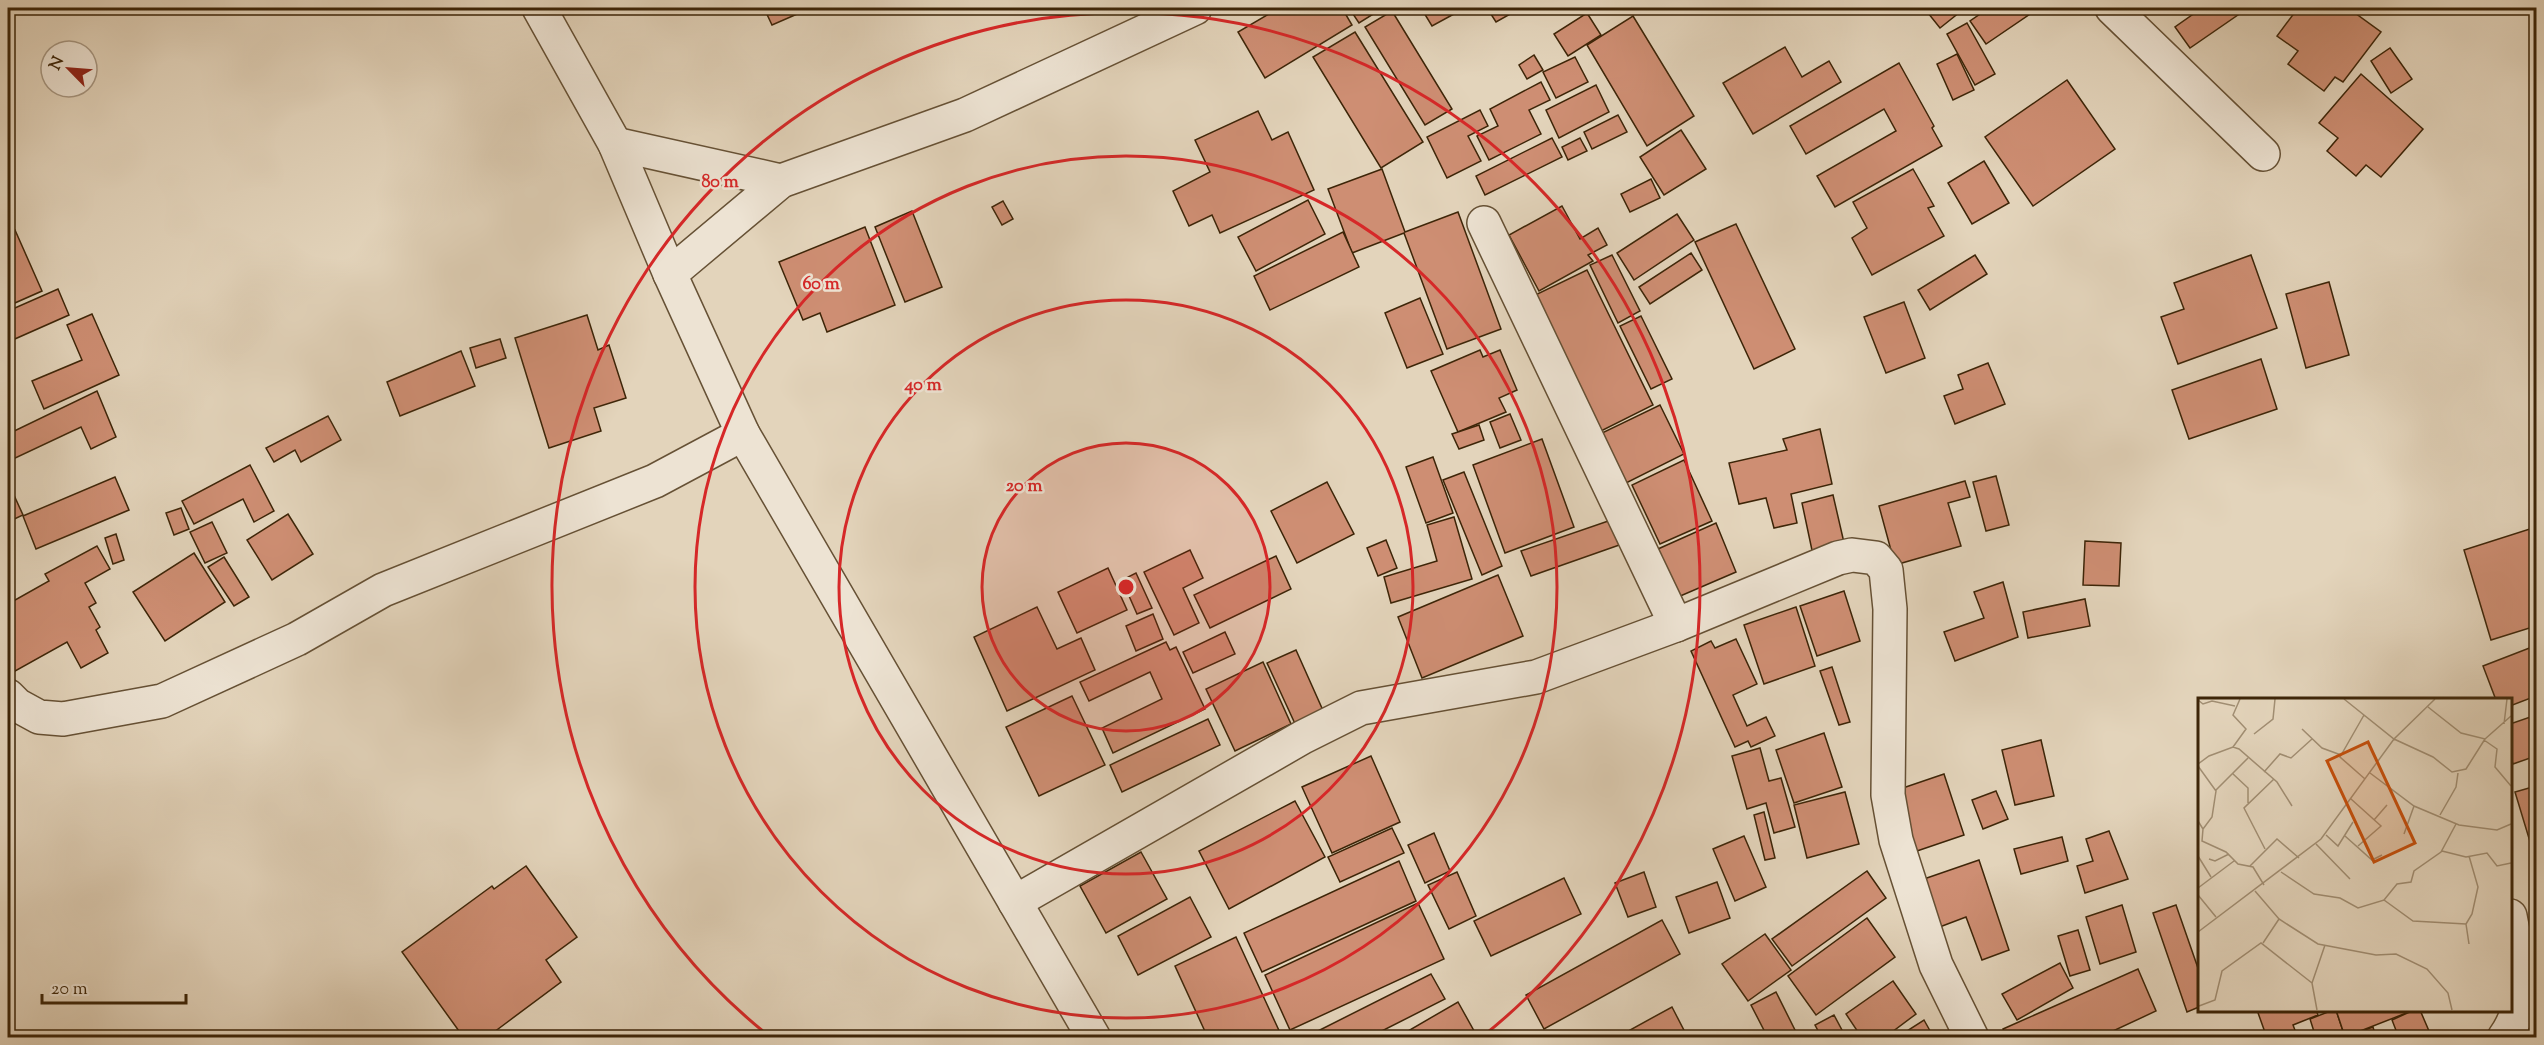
<svg xmlns="http://www.w3.org/2000/svg" width="2544" height="1045" viewBox="0 0 2544 1045" font-family="'Sorts Mill Goudy',serif">
<style>
.building{fill:#ce8e73;stroke:#3d2508;stroke-width:1.5}
.lines{fill:none;stroke-linecap:round;stroke-linejoin:round}
.street-casing{stroke:#665135;stroke-width:36}
.street{stroke:#ede3d3;stroke-width:33}
.ring{fill:none;stroke:#d62828;stroke-width:3}
.inset-road{fill:none;stroke:#a18e73;stroke-width:1.5}
.view{fill:#c64f0b;fill-opacity:0.15;stroke:#c64f0b;stroke-width:3}
.inset-edge{fill:none;stroke:#3d2508;stroke-width:3}
.centre{fill:#d62828;stroke:#ede3d3;stroke-width:3}
.ring-label{font-size:18px;text-anchor:middle;font-weight:bold;fill:#d62828;stroke:#ede3d3;stroke-width:5;stroke-linejoin:round;paint-order:stroke}
</style>
<rect width="100%" height="100%" fill="#e3d4bb"/>
<filter id="stains"><feTurbulence type="fractalNoise" baseFrequency=".00333" numOctaves="4"/><feColorMatrix values="0 0 0 0 .2 0 0 0 0 .09 0 0 0 0 .02 0 0 0 .5 -.17"/></filter>
<radialGradient id="worn" r=".72"><stop offset=".6" stop-color="#630" stop-opacity="0"/><stop offset="1" stop-color="#630" stop-opacity=".3"/></radialGradient>
<!-- building -->
<g class="building">
<path d="M764 8H811L772 25Z"/>
<path d="M1279 8H1342L1352 25 1265 78 1238 32Z"/>
<path d="M1349 8H1383L1359 23Z"/>
<path d="M1421 8H1465L1432 26Z"/>
<path d="M1487 8H1521L1496 22Z"/>
<path d="M1924 8H1965L1940 28Z"/>
<path d="M1989 8H2039L1986 44 1970 21Z"/>
<path d="M2202 8H2248L2190 48 2175 27Z"/>
<path d="M2298 8H2348L2381 32 2343 82 2335 77 2324 91 2288 64 2298 51 2277 36Z"/>
<path d="M1392 11 1452 109 1425 125 1365 27Z"/>
<path d="M1587 13 1601 35 1568 56 1554 34Z"/>
<path d="M1633 16 1694 116 1647 146 1587 45Z"/>
<path d="M1967 23 1995 74 1975 85 1947 34Z"/>
<path d="M1355 32 1423 142 1381 168 1313 57Z"/>
<path d="M1785 47 1802 77 1829 61 1841 82 1753 134 1723 83Z"/>
<path d="M2390 48 2412 79 2391 93 2371 61Z"/>
<path d="M1957 54 1974 90 1953 100 1937 64Z"/>
<path d="M1534 55 1543 70 1527 79 1519 65Z"/>
<path d="M1575 57 1588 82 1556 98 1543 72Z"/>
<path d="M1899 63 1934 126 1932 128 1942 146 1835 207 1817 176 1896 131 1884 109 1806 154 1790 126Z"/>
<path d="M2361 74 2423 129 2381 177 2366 165 2356 176 2327 151 2338 138 2319 123Z"/>
<path d="M2067 80 2115 149 2033 206 1985 137Z"/>
<path d="M1541 82 1550 100 1529 110 1541 134 1489 160 1477 136 1498 126 1490 109Z"/>
<path d="M1596 85 1609 112 1559 138 1546 110Z"/>
<path d="M1480 110 1488 126 1468 136 1481 161 1447 178 1427 137Z"/>
<path d="M1258 111 1272 140 1288 132 1314 190 1220 233 1212 215 1189 226 1173 191 1210 172 1195 140Z"/>
<path d="M1618 115 1627 132 1592 149 1584 132Z"/>
<path d="M1681 130 1706 169 1664 195 1640 157Z"/>
<path d="M1552 138 1562 157 1485 195 1476 176Z"/>
<path d="M1580 138 1587 151 1568 160 1562 147Z"/>
<path d="M1984 161 2009 203 1972 224 1948 183Z"/>
<path d="M1382 169 1405 232 1458 212 1501 329 1447 349 1404 233 1352 253 1328 189Z"/>
<path d="M1913 169 1934 206 1928 208 1944 236 1872 275 1852 238 1867 228 1853 202Z"/>
<path d="M1651 179 1660 198 1630 212 1621 194Z"/>
<path d="M1308 200 1325 234 1256 271 1238 237Z"/>
<path d="M1003 201 1013 219 1002 225 992 207Z"/>
<path d="M1562 206 1580 239 1598 228 1607 245 1588 255 1593 261 1539 291 1509 235Z"/>
<path d="M912 211 942 287 905 302 875 227Z"/>
<path d="M1677 214 1694 240 1634 280 1617 253Z"/>
<path d="M1736 224 1795 349 1754 369 1695 242Z"/>
<path d="M865 227 895 305 827 332 820 313 803 320 779 262Z"/>
<path d="M15 230 42 291 8 306V233Z"/>
<path d="M1343 232 1359 267 1270 310 1254 276Z"/>
<path d="M1691 253 1702 270 1650 304 1639 287Z"/>
<path d="M1612 255 1640 311 1618 323 1590 265Z"/>
<path d="M1975 255 1987 274 1930 310 1918 290Z"/>
<path d="M2251 255 2277 328 2178 364 2161 317 2184 309 2174 283Z"/>
<path d="M1587 270 1653 405 1595 434 1529 298Z"/>
<path d="M2329 282 2349 355 2306 368 2286 294Z"/>
<path d="M58 289 69 315 8 342V311Z"/>
<path d="M1420 298 1443 354 1407 368 1385 313Z"/>
<path d="M1904 302 1925 358 1886 373 1864 317Z"/>
<path d="M92 314 119 375 44 409 32 381 82 360 67 325Z"/>
<path d="M587 315 598 350 609 345 626 398 594 408 601 431 549 448 515 338Z"/>
<path d="M1641 316 1672 379 1651 389 1620 326Z"/>
<path d="M500 339 506 358 476 368 470 348Z"/>
<path d="M1480 350 1483 357 1500 350 1517 390 1499 398 1506 412 1458 432 1431 371Z"/>
<path d="M461 351 475 386 400 416 387 382Z"/>
<path d="M2261 359 2277 409 2189 439 2172 390Z"/>
<path d="M1988 363 2005 404 1955 424 1944 396 1963 389 1958 375Z"/>
<path d="M97 391 116 437 91 449 81 427 11 460 8 452V434Z"/>
<path d="M1660 405 1684 454 1626 483 1602 433Z"/>
<path d="M1510 414 1521 440 1500 448 1490 422Z"/>
<path d="M328 416 341 440 301 462 295 450 274 462 266 448Z"/>
<path d="M1479 425 1484 440 1459 449 1452 434Z"/>
<path d="M1820 429 1832 484 1791 494 1797 523 1774 528 1766 498 1739 504 1729 463 1787 450 1783 439Z"/>
<path d="M1542 439 1574 527 1505 553 1473 465Z"/>
<path d="M1433 457 1453 513 1426 523 1406 467Z"/>
<path d="M1684 460 1712 521 1660 544 1632 485Z"/>
<path d="M250 465 274 511 254 522 243 499 194 524 182 501Z"/>
<path d="M1464 472 1502 566 1482 575 1443 480Z"/>
<path d="M1996 476 2009 525 1986 531 1973 482Z"/>
<path d="M115 477 129 510 36 549 23 516Z"/>
<path d="M1965 481 1970 497 1948 503 1961 546 1895 565 1879 506Z"/>
<path d="M8 482 23 515 8 522Z"/>
<path d="M1327 482 1354 534 1297 563 1271 511Z"/>
<path d="M1833 495 1845 547 1813 555 1802 503Z"/>
<path d="M181 508 189 529 174 535 166 513Z"/>
<path d="M288 514 313 554 272 580 247 540Z"/>
<path d="M1454 517 1472 579 1391 603 1384 577 1437 561 1427 525Z"/>
<path d="M1617 518 1625 543 1531 576 1521 551Z"/>
<path d="M212 522 227 553 205 563 190 532Z"/>
<path d="M1716 523 1736 572 1678 597 1658 549Z"/>
<path d="M2536 527V626L2491 640 2464 550Z"/>
<path d="M116 534 124 560 113 564 105 538Z"/>
<path d="M1386 540 1397 568 1378 576 1367 548Z"/>
<path d="M2085 541 2121 543 2119 586 2083 585Z"/>
<path d="M97 546 110 569 85 583 96 603 89 607 100 627 96 630 108 653 81 668 67 642 8 675V604L49 581 45 574Z"/>
<path d="M1190 550 1203 578 1183 588 1199 623 1174 635 1144 572Z"/>
<path d="M194 553 225 602 165 641 133 592Z"/>
<path d="M1276 556 1291 589 1210 628 1194 595Z"/>
<path d="M224 557 249 597 234 606 208 567Z"/>
<path d="M1108 568 1127 610 1077 633 1058 592Z"/>
<path d="M1136 573 1152 608 1137 614 1122 580Z"/>
<path d="M1498 575 1523 636 1422 678 1398 617Z"/>
<path d="M2003 582 2018 637 1955 661 1944 632 1984 618 1974 592Z"/>
<path d="M1844 591 1860 641 1817 656 1800 606Z"/>
<path d="M2085 599 2090 626 2028 638 2023 612Z"/>
<path d="M1037 607 1057 649 1081 638 1095 670 1007 711 974 637Z"/>
<path d="M1796 607 1815 666 1764 684 1744 625Z"/>
<path d="M1153 614 1163 639 1136 651 1126 626Z"/>
<path d="M1225 632 1235 654 1193 673 1183 652Z"/>
<path d="M1736 639 1757 684 1733 695 1747 726 1766 717 1775 736 1751 747 1748 741 1735 747 1691 651 1711 641 1715 648Z"/>
<path d="M1166 642 1170 650 1176 647 1205 709 1113 753 1102 728 1162 699 1150 672 1089 701 1080 682Z"/>
<path d="M2532 647 2536 660V696L2510 706V700H2496L2483 666Z"/>
<path d="M1296 650 1325 715 1297 728 1267 663Z"/>
<path d="M1263 662 1291 724 1235 751 1206 689Z"/>
<path d="M1832 667 1850 722 1839 725 1820 671Z"/>
<path d="M1072 696 1105 765 1039 796 1006 727Z"/>
<path d="M2536 715V756L2513 764 2510 754V724Z"/>
<path d="M1208 719 1220 745 1122 792 1110 765Z"/>
<path d="M1824 733 1842 787 1794 803 1776 750Z"/>
<path d="M2041 740 2054 796 2015 805 2002 750Z"/>
<path d="M1760 748 1769 781 1781 778 1795 827 1774 833 1766 803 1747 809 1732 756Z"/>
<path d="M1371 756 1400 822 1332 853 1302 787Z"/>
<path d="M1944 774 1964 835 1914 852 1894 791Z"/>
<path d="M2536 786V844L2531 845 2515 792Z"/>
<path d="M1996 791 2008 819 1983 829 1972 800Z"/>
<path d="M1845 792 1859 844 1807 858 1794 805Z"/>
<path d="M1295 801 1325 857 1229 909 1199 851Z"/>
<path d="M1764 812 1775 858 1765 860 1754 815Z"/>
<path d="M1392 828 1404 853 1340 882 1328 857Z"/>
<path d="M2109 831 2128 879 2085 893 2077 866 2093 861 2086 839Z"/>
<path d="M1434 833 1450 871 1425 883 1408 845Z"/>
<path d="M1744 836 1766 887 1735 901 1713 849Z"/>
<path d="M2062 837 2068 861 2021 874 2014 849Z"/>
<path d="M1141 852 1167 899 1106 933 1080 886Z"/>
<path d="M1979 860 2009 950 1982 960 1966 917 1937 928 1921 880Z"/>
<path d="M1399 861 1416 901 1262 972 1244 933Z"/>
<path d="M526 866 577 937 546 960 561 982 486 1038H464L402 952 492 886 494 889Z"/>
<path d="M1867 871 1886 898 1792 966 1772 939Z"/>
<path d="M1457 872 1476 916 1449 929 1428 885Z"/>
<path d="M1644 872 1656 907 1628 917 1615 883Z"/>
<path d="M1564 878 1581 914 1491 956 1474 921Z"/>
<path d="M1717 882 1730 918 1689 933 1676 897Z"/>
<path d="M1190 897 1211 937 1138 975 1118 936Z"/>
<path d="M1418 903 1444 959 1290 1030 1265 975Z"/>
<path d="M2122 905 2136 952 2100 964 2086 917Z"/>
<path d="M2176 905 2199 971V1007L2187 1012 2153 913Z"/>
<path d="M1867 918 1895 957 1816 1015 1788 976Z"/>
<path d="M1662 920 1680 954 1544 1029 1526 995Z"/>
<path d="M2078 930 2090 970 2070 976 2058 936Z"/>
<path d="M1765 934 1791 970 1748 1001 1722 964Z"/>
<path d="M1236 937 1282 1037 1281 1038H1208L1175 966Z"/>
<path d="M2060 963 2073 988 2017 1020 2002 994Z"/>
<path d="M2138 969 2156 1011 2098 1038H2006L2003 1029Z"/>
<path d="M1431 974 1445 999 1368 1038H1304Z"/>
<path d="M1893 981 1916 1014 1884 1038H1862L1846 1014Z"/>
<path d="M1776 992 1799 1038H1768L1751 1005Z"/>
<path d="M1458 1002 1478 1038H1396Z"/>
<path d="M1672 1007 1688 1038H1634L1630 1030Z"/>
<path d="M2257 1010H2316L2318 1015 2293 1025 2298 1038H2267Z"/>
<path d="M2333 1010H2336L2345 1037 2373 1027 2376 1038H2316L2310 1019Z"/>
<path d="M2336 1010H2414L2345 1037Z"/>
<path d="M2414 1010H2420L2432 1038H2399L2392 1020Z"/>
<path d="M1834 1015 1843 1032 1832 1038H1822L1815 1025Z"/>
<path d="M1924 1020 1934 1038H1896Z"/>
</g>
<g class="lines">
<defs>
<g id="street">
<path d="M539 8 615 144 670 274 743 434 1094 1038"/>
<path d="M2112 8 2263 154"/>
<path d="M615 144 781 181"/>
<path d="M1484 223 1676 625"/>
<path d="M670 274 781 181 965 115 1195 8"/>
<path d="M8 696 17 705 39 717 63 719 162 701 297 639 383 590 655 481 743 434"/>
<path d="M1015 902 1303 737 1361 708 1536 677 1676 625 1838 558 1852 555 1876 558 1886 570 1890 609 1888 795 1896 840 1936 965 1972 1038"/>
<path d="M2504 1038C2533 998 2518 960 2510 916"/>
</g>
</defs>
<!-- street casing -->
<use href="#street" class="street-casing"/>
<!-- street -->
<use href="#street" class="street"/>
</g>
<!-- distance rings -->
<circle cx="1126" cy="587" r="144" fill="#d62828" fill-opacity=".12"/>
<g class="ring">
<circle cx="1126" cy="587" r="144"/>
<circle cx="1126" cy="587" r="287"/>
<circle cx="1126" cy="587" r="431"/>
<path d="M769 1036A574 574 0 1 1 1483 1036"/>
</g>
<!-- overview -->
<g transform="translate(2198 698)">
<rect width="314" height="314" fill="#e3d4bb"/>
<path class="inset-road" d="M146 1 196 41 235 59 254 74 268 71 287 41M0 2 5 6 14 3 37 8M230 9 263 35 287 41 313 18M166 17 142 59 167 81M306 26 309 1M104 31 124 50 143 57M56 36 75 21 77 1M286 42 299 51 297 69 313 88M35 49 48 31 35 17 42 1M0 66 11 58 35 49 41 51 79 84 94 108M0 68 18 93 14 119 5 131M66 74 82 56 93 60 114 41M34 75 50 90V105M172 75 216 108 261 127 299 132 313 126M18 92 50 60M153 101 183 128 160 148M242 117 258 89 260 75M176 122 189 107M0 123 5 131 4 143 28 154 40 166 55 169 66 187M206 136 216 108M128 137 140 148 155 124M147 138 174 162 184 157M118 146 152 181M67 151 46 110 76 81M244 153 268 159 289 155 299 168 313 165M0 158 13 179M271 158 280 189 274 216 268 226 271 246M11 161 17 163 31 156M52 168 79 141 101 160M83 174 116 196 142 200 160 210 186 202 215 223 268 226M0 190 36 163M57 193 81 221 120 246 178 257 198 256 229 271 250 295 254 312M0 197 18 219M186 202 199 186 213 184 216 173 243 154 258 126M0 234 123 141 196 41 237 1M65 245 81 221M1 308 17 302 24 273 63 245 114 285M119 312 114 285 127 247"/>
<path class="view" d="M170 44 217 145 176 164 129 63Z"/>
<rect width="314" height="314" class="inset-edge"/>
</g>
<circle cx="1126" cy="587" r="9" class="centre"/>
<g class="ring-label">
<text x="720" y="187">80 m</text>
<text x="821" y="289">60 m</text>
<text x="923" y="390">40 m</text>
<text x="1024" y="491">20 m</text>
</g>
<!-- margin -->
<rect width="2544" height="1045" fill="none" stroke="#e3d4bb" stroke-width="30"/>
<rect x="9" y="9" width="2526" height="1027" fill="none" stroke="#3d2508" stroke-width="3"/>
<rect x="15" y="15" width="2514" height="1015" fill="none" stroke="#3d2508" stroke-width="1.5"/>
<!-- north arrow -->
<g transform="translate(69 69) rotate(295)"><circle r="28" fill="#ede3d3" stroke="#a79782" stroke-width="1.5"/>
<path d="M0-4.5L10 22L0 15L-10 22Z" fill="#8f2418"/>
<text y="-9" font-size="16" font-weight="bold" text-anchor="middle" fill="#3d2508">N</text>
</g>
<!-- scale -->
<path d="M42 994v9h144v-9" fill="none" stroke="#3d2508" stroke-width="3"/>
<text x="51" y="994" font-size="18" fill="#3d2508" stroke="#ede3d3" stroke-width="4.5" paint-order="stroke">20 m</text>
<rect width="100%" height="100%" filter="url(#stains)"/>
<rect width="100%" height="100%" fill="url(#worn)"/>
</svg>
